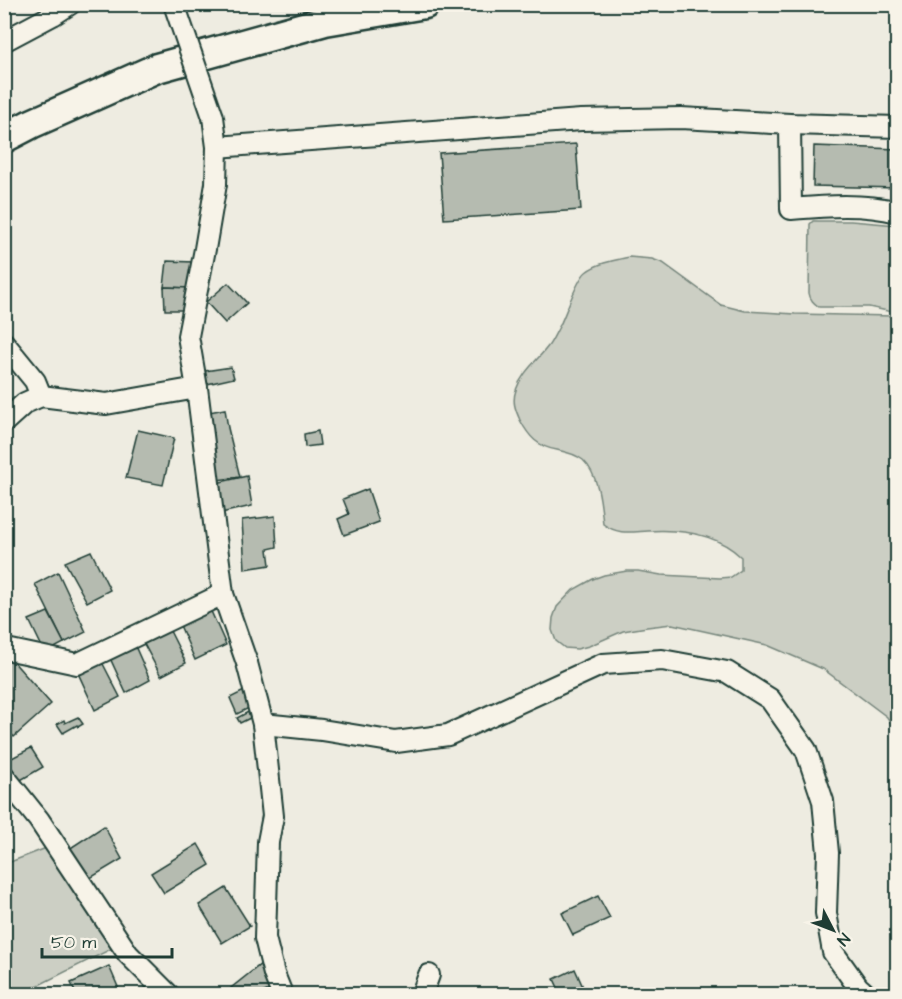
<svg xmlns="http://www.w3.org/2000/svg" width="902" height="999" viewBox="0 0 902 999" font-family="'Architects Daughter',sans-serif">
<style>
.green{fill:#cccfc4;stroke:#76867c;stroke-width:1.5}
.building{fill:#b5bbb0;stroke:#1f3d34;stroke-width:1.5}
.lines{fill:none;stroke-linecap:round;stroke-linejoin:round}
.minor-casing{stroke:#1f3d34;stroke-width:24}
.highway-casing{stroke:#1f3d34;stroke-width:33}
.minor{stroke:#f7f3e8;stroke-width:20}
.highway{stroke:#f7f3e8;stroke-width:28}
.minor-bridge-casing{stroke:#1f3d34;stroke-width:24;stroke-linecap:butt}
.minor-bridge{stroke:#f7f3e8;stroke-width:20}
</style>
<rect width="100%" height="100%" fill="#eeece1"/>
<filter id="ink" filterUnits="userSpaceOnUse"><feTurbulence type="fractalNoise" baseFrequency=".0167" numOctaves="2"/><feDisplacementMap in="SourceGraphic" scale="12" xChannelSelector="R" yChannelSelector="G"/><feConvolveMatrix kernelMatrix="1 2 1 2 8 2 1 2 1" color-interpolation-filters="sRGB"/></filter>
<g filter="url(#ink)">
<!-- green -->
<g class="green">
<path d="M813 221H851L897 225V313L869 307H819C814 303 810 300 809 293L810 224Z"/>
<path d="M629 257 652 259 663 263 721 305 745 311 795 314 893 316 897 317V733L887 717 823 669 767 645 672 624 647 627 623 631 589 646 577 649 565 648 556 641 552 630 553 618 557 607 573 590 593 579 604 575 627 571H638L661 575 720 578 731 577 741 570V557C717 534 681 529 648 531 630 532 618 535 603 524 601 504 599 475 583 460 575 454 567 452 557 450 538 447 529 437 520 420 515 409 512 401 516 390 522 372 538 360 549 345 553 339 556 332 560 325 566 313 577 279 586 272 597 263 615 260 629 257Z"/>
<path d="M49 847 113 948 21 994H5V864Z"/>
</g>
<!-- building -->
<g class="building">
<path d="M576 144 581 210 444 219 439 153Z"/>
<path d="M814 146 898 149V188L813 186Z"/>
<path d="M167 261 193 262 190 288 164 287Z"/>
<path d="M228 283 247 303 225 323 206 302Z"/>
<path d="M164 287 190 288 188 310H165Z"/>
<path d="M231 367 234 378 207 384 205 371Z"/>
<path d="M225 409 228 428 240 477 217 480 209 412Z"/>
<path d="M138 430 174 438 163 485 126 478Z"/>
<path d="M318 431 320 445 305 447 304 434Z"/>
<path d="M247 476 252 506 221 513 216 483Z"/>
<path d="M368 489 379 522 344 535 338 519 349 514 343 499Z"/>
<path d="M275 516 277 547 268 549 270 565 245 569 242 520Z"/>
<path d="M91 551 110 590 87 602 65 562Z"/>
<path d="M58 572 86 632 64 643 35 584Z"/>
<path d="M210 609 226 645 195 660 179 623Z"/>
<path d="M48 612 64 643 45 653 29 620Z"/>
<path d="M169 629 186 663 161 676 143 642Z"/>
<path d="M135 646 150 680 126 693 110 658Z"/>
<path d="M11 659 51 704 14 737 4 727V664Z"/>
<path d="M102 662 120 697 95 710 78 673Z"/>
<path d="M244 691 251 707 237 714 230 698Z"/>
<path d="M248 712 250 718 240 723 237 718Z"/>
<path d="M78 717 83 724 78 727 77 725 63 733 57 724 64 720 65 723Z"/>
<path d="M31 748 43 767 19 781 6 761Z"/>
<path d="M104 826 122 859 87 880 69 849Z"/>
<path d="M198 844 210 865 164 893 151 873Z"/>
<path d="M226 888 250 926 222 943 199 905Z"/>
<path d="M598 896 610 918 573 935 562 913Z"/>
<path d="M266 960 271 989 260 994H235L231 988Z"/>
<path d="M109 966 121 994H76L71 983Z"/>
<path d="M575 969 583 987 566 994H561L554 979Z"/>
</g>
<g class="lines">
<defs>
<g id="minor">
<path d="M4 41 53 15 70 4"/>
<path d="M213 117 217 147 216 184 205 249 188 336 197 388 223 594 247 663 263 724 273 816 268 842 265 938 274 974 282 994"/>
<path d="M790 124 791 209C826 206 863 203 898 212"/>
<path d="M217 147 581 120 681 118 790 124 898 127"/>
<path d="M4 343 35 381 41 396"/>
<path d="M4 422 25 403 41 396 106 404 197 388"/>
<path d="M4 650H11L77 664 223 594"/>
<path d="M263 724 322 730 396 742 448 735 603 664 662 660 727 672 770 699 806 750 823 801 828 853 826 913 833 952 858 987 866 994"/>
<path d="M4 776 39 820 128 954 168 994"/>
<path d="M422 994 429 975"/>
</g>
<path id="highway" d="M4 138 31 124 157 68 325 21 425 4"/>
</defs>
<!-- minor casing -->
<use href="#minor" class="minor-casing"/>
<!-- highway casing -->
<use href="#highway" class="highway-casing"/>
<!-- minor -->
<use href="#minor" class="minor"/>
<!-- highway -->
<use href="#highway" class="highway"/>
<defs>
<path id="minor-bridge" d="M174 4 213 117"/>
</defs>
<!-- minor-bridge casing -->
<use href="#minor-bridge" class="minor-bridge-casing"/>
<!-- minor-bridge -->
<use href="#minor-bridge" class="minor-bridge"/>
</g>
</g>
<!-- margin -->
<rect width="902" height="999" fill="none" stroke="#f7f3e8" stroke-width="24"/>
<rect x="12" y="12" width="878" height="975" fill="none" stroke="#1f3d34" stroke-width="2" filter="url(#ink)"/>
<!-- north arrow -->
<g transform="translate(833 930) rotate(132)" stroke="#f7f3e8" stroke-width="4.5" paint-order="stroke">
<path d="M0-4.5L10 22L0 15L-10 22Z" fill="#1f3d34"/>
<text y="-9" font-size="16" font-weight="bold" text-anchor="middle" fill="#1f3d34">N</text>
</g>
<!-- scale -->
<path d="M42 948v9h130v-9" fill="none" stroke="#1f3d34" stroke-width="3"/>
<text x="51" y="948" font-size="18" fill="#1f3d34" stroke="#f7f3e8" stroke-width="4.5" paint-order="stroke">50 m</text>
</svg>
